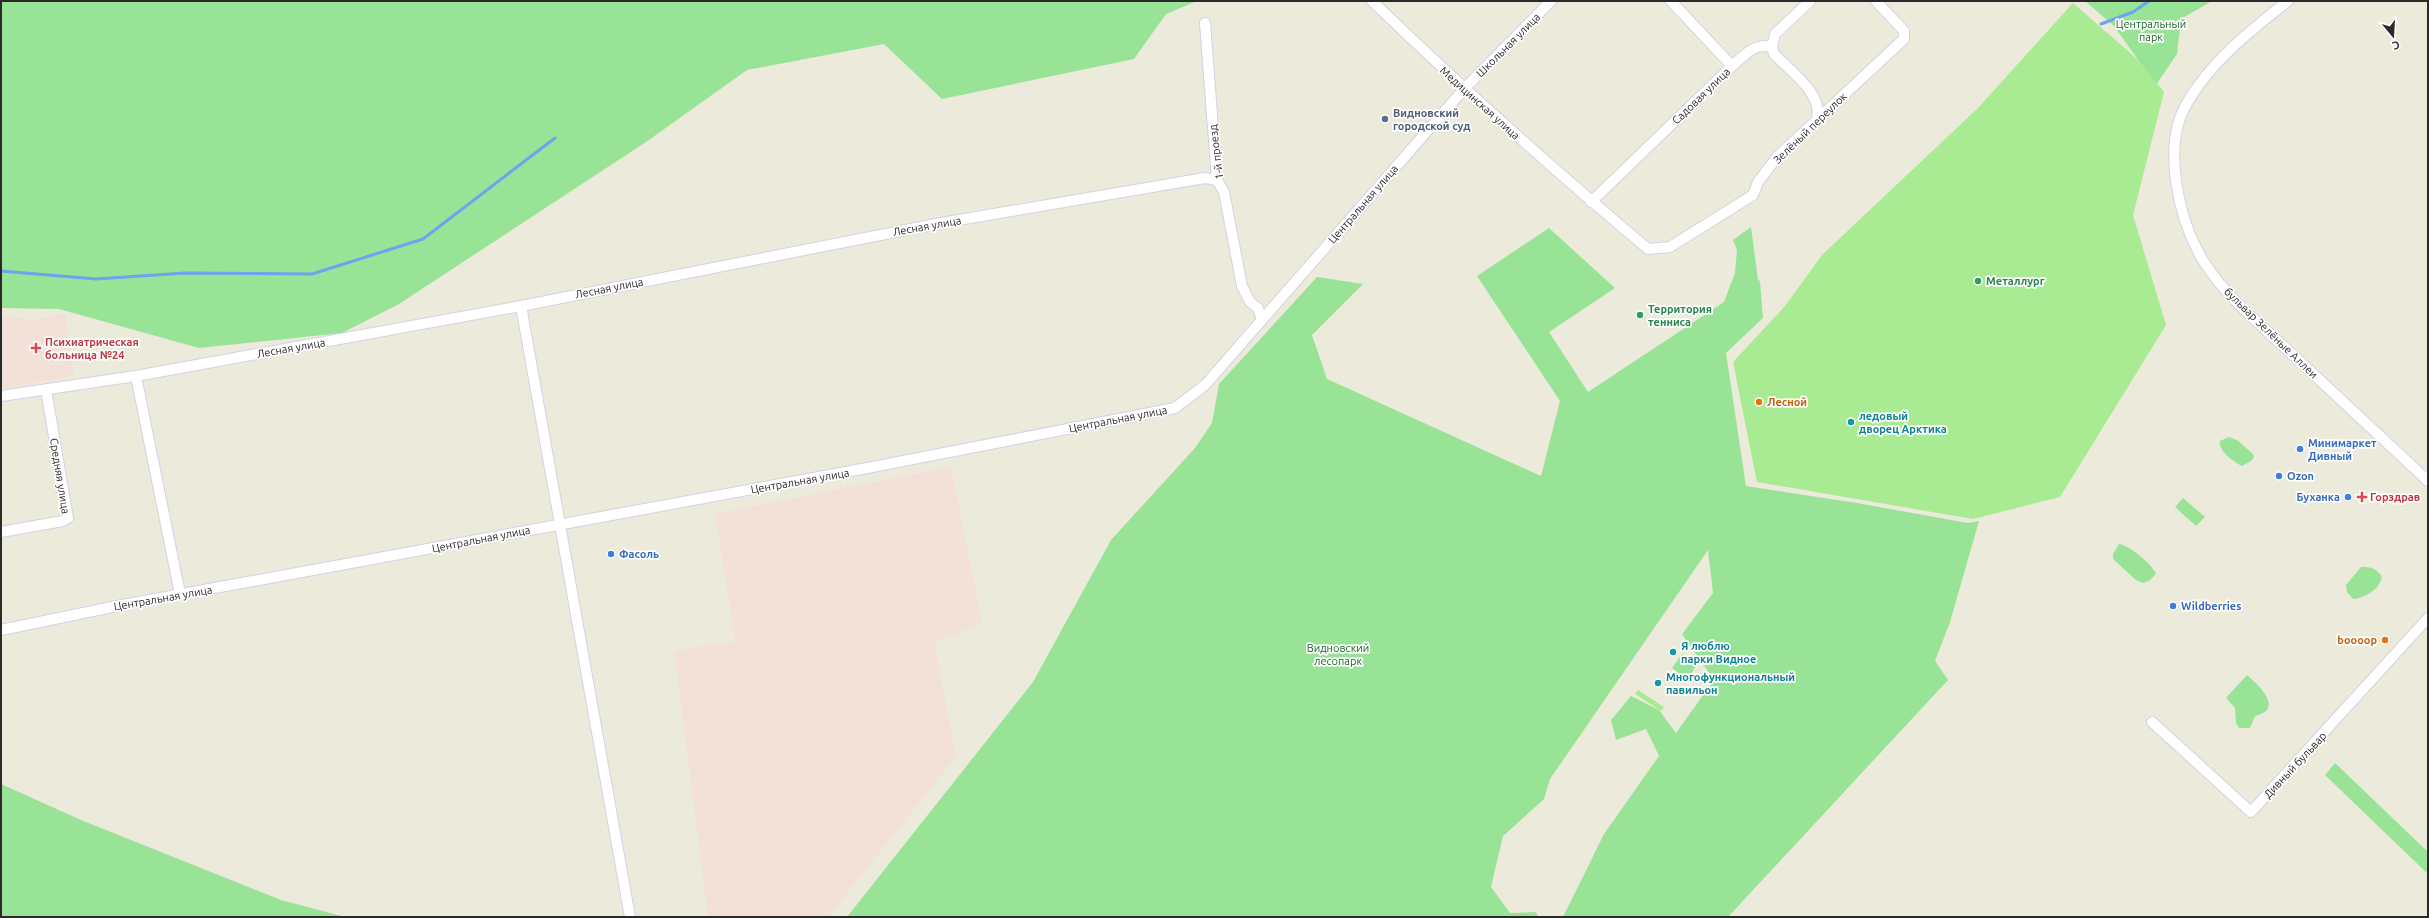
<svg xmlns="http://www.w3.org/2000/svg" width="2429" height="918" viewBox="0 0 2429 918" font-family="Ubuntu,sans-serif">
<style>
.medical{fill:#f3e0d8}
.green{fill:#99e397}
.pitch{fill:#a9eb93}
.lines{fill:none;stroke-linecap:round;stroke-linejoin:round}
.stream{stroke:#6da3ef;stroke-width:3}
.minor-casing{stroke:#d3d1e3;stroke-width:12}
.minor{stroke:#fff;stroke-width:10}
.service-dot{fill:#5c6f8a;stroke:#fff;stroke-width:1.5}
.leisure-dot{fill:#2e9e5b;stroke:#fff;stroke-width:1.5}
.health-dot{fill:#e0444e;stroke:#fff;stroke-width:1.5}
.food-dot{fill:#e8710a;stroke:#fff;stroke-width:1.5}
.culture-dot{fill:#0f9aa8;stroke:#fff;stroke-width:1.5}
.shop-dot{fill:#3f7fe0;stroke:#fff;stroke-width:1.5}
.labels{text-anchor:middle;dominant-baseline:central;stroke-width:3.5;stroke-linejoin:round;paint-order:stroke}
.park-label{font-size:11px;fill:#196722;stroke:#fff}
.street-label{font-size:11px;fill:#2a2a2a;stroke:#fff}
.service-label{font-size:11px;font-weight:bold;fill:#4e5e75;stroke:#fff;text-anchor:start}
.leisure-label{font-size:11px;font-weight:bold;fill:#27864d;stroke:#fff;text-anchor:start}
.health-label{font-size:11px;font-weight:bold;fill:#be3a42;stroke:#fff;text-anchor:start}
.food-label{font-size:11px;font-weight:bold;fill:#c56008;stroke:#fff;text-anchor:start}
.culture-label{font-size:11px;font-weight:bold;fill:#0d838f;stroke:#fff;text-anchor:start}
.shop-label{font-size:11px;font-weight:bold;fill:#366cbe;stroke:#fff;text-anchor:start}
</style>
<rect width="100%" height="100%" fill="#eceadb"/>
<!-- medical -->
<g class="medical">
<path d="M65 313 74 376 1 389V315L34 320Z"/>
<path d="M951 467 982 623 934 643 956 756 828 917H708L674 651 735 641 715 514Z"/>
</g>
<!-- green -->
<g class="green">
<path d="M1 1H1197L1166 14 1134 59 942 99 884 44 747 70 646 142 399 304 342 333 199 348 59 309 1 308Z"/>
<path d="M2085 1H2212L2181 19 2177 54 2156 85 2114 26Z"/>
<path d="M1751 227 1758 280 1760 281 1763 318 1726 353 1746 486 1857 503 1968 523 1979 521 1950 622 1935 661 1948 680 1728 917H1563L1604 834 1659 756 1646 729 1616 740 1611 720 1631 696 1659 710 1676 733 1714 680 1682 634 1713 593 1708 550 1550 779 1544 799 1503 836 1491 887 1510 913 1536 912 1538 917H847L1033 682 1111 540 1195 448 1212 423 1219 384 1317 277 1363 284 1312 335 1327 379 1541 476 1560 401 1477 276 1549 228 1615 288 1549 332 1588 392 1724 302 1735 273 1737 250 1733 240Z"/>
<path d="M2229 437 2237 440 2253 454 2254 457 2251 461 2242 466C2234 462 2218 451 2220 441Z"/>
<path d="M2183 498 2205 517 2196 526 2175 507Z"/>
<path d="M2119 544C2128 544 2153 565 2156 574L2149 581 2143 583 2136 580 2113 559V554Z"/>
<path d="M2361 567C2372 567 2376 568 2382 577 2379 590 2365 598 2353 599L2347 592 2346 585Z"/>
<path d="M1682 654 1697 665 1687 679 1672 668Z"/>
<path d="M2247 675C2257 684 2286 709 2255 716L2250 728H2239L2236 723 2235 708 2226 698Z"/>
<path d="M2335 763 2428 852V874L2325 775Z"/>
<path d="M1 784 81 820 281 900 345 917H1Z"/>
</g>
<!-- pitch -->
<g class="pitch">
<path d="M2073 3 2136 58 2164 92 2133 215 2166 325 2060 497 1973 519 1757 482 1733 362 1785 306 1822 255 1978 108Z"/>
<path d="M1638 690 1664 707 1661 711 1635 694Z"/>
</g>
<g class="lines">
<!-- stream -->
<g class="stream">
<path d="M2101 24 2133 12 2149 1"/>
<path d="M1 271 96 279 185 273 312 274 423 239 555 138"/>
</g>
<defs>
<g id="minor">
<path d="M1372 1C1461 87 1553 169 1648 249L1670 247 1753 195 1758 182 1777 157 1904 39V31L1876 1"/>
<path d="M1671 1 1732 66"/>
<path d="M2288 1C2250 31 2211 61 2187 103 2161 147 2179 221 2204 262 2227 298 2262 326 2293 355 2338 397 2383 439 2428 481"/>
<path d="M1205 23 1217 180 1224 192 1242 286 1250 302 1258 308 1262 320"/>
<path d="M1772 47 1774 54C1791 72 1826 95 1816 122"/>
<path d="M1591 202 1732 66C1745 55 1755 42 1772 47L1775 34 1810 1"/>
<path d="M521 306 630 917"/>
<path d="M136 376 180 594"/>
<path d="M1 396 136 376 521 306 941 223 1205 178 1217 180"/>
<path d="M1 532 63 521 68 518 46 390"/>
<path d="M1 630 117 606 862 469 1175 408 1205 385 1464 89 1551 1"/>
<path d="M2152 722 2251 812 2428 618"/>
</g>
</defs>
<!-- minor casing -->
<use href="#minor" class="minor-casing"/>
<!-- minor -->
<use href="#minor" class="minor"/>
</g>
<!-- markers -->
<circle class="service-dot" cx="1385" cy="119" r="4"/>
<g class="leisure-dot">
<circle cx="1978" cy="281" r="4"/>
<circle cx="1640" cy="315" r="4"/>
</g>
<g class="health-dot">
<path d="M34 342h4v4h4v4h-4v4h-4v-4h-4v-4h4z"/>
<path d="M2360 491h4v4h4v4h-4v4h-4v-4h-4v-4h4z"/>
</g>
<g class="food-dot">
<circle cx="1759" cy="402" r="4"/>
<circle cx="2385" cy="640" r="4"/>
</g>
<g class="culture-dot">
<circle cx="1851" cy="422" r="4"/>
<circle cx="1673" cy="652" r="4"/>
<circle cx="1658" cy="683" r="4"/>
</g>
<g class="shop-dot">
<circle cx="2300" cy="449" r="4"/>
<circle cx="2279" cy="476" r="4"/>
<circle cx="2348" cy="497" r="4"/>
<circle cx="611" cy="554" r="4"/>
<circle cx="2173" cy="606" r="4"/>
</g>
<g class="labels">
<!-- park labels -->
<g class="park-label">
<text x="2151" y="24">Центральный<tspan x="2151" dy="13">парк</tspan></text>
<text x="1338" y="648">Видновский<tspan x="1338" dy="13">лесопарк</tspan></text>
</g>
<!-- street labels -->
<g class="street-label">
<text transform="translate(1508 45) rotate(-45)">Школьная улица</text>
<text transform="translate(1701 96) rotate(-44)">Садовая улица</text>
<text transform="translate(1480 103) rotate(42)">Медицинская улица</text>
<text transform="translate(1810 128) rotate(-44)">Зелёный переулок</text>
<text transform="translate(1216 152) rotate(-97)">1-й проезд</text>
<text transform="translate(1363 204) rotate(-49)">Центральная улица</text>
<text transform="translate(927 226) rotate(-10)">Лесная улица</text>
<text transform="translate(609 288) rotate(-11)">Лесная улица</text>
<text transform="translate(2271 333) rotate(44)">бульвар Зелёные Аллеи</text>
<text transform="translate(291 348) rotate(-10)">Лесная улица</text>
<text transform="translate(1118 419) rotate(-11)">Центральная улица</text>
<text transform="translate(60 476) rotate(81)">Средняя улица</text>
<text transform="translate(800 481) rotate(-10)">Центральная улица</text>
<text transform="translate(481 539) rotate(-11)">Центральная улица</text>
<text transform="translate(163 598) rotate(-10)">Центральная улица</text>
<text transform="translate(2295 765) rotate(-47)">Дивный бульвар</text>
</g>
<!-- service labels -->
<g class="service-label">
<text x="1393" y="113">Видновский<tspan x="1393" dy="13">городской суд</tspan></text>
</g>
<!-- leisure labels -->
<g class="leisure-label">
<text x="1986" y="281">Металлург</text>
<text x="1648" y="309">Территория<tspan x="1648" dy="13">тенниса</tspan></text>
</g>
<!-- health labels -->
<g class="health-label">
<text x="45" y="342">Психиатрическая<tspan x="45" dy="13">больница №24</tspan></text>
<text x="2370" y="497">Горздрав</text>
</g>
<!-- food labels -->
<g class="food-label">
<text x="1767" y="402">Лесной</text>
<text x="2377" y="640" text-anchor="end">boooop</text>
</g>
<!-- culture labels -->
<g class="culture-label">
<text x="1859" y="416">ледовый<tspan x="1859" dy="13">дворец Арктика</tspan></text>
<text x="1681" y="646">Я люблю<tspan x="1681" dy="13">парки Видное</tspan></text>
<text x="1666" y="677">Многофункциональный<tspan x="1666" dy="13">павильон</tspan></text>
</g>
<!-- shop labels -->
<g class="shop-label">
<text x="2308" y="443">Минимаркет<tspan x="2308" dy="13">Дивный</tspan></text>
<text x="2287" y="476">Ozon</text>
<text x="2340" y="497" text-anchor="end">Буханка</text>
<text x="619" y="554">Фасоль</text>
<text x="2181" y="606">Wildberries</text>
</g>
</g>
<!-- border -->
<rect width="2429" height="918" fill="none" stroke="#2a2a2a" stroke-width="4"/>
<!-- north arrow -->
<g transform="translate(2393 36) rotate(162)" stroke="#ffffff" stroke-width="3" paint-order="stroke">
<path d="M0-3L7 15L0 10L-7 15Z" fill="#2a2a2a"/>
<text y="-6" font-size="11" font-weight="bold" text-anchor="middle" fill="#2a2a2a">С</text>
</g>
</svg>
